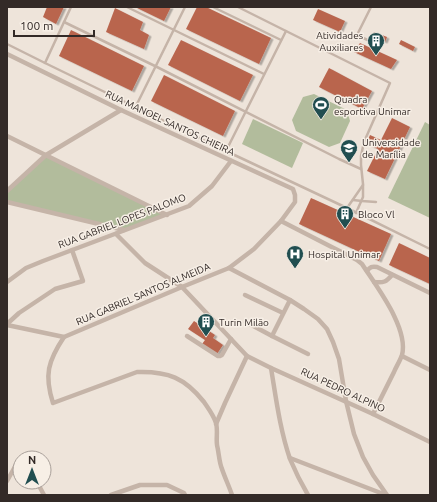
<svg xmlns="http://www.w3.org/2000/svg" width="437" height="502" viewBox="0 0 437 502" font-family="Ubuntu,sans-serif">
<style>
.green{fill:#b2bc9c}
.building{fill:#b9654e;filter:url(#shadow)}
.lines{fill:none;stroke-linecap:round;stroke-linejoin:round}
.lane{stroke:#c5b4a8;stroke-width:2.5}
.street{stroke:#c5b4a8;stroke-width:4.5}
.labels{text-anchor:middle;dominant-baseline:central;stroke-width:3;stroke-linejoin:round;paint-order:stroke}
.poi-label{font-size:10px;fill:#332a27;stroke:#f7efe6;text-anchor:start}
.street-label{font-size:10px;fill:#332a27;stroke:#f7efe6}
</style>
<defs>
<filter id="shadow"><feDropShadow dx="2.5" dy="1.5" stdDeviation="0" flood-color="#0004"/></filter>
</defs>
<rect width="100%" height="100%" fill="#eee4da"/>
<!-- green -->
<g class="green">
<path d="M314 94 347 110 350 121 340 143 329 147 296 131 292 120 303 97Z"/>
<path d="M253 119 303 143 292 168 242 144Z"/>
<path d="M425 122 430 125V218L388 198Z"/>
<path d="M46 155 167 215 125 231 7 202V191Z"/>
</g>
<!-- building -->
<g class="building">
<path d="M47 7H64L56 24 43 17Z"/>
<path d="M135 7H171L164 21Z"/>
<path d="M197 7H206L271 38 259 64 186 29Z"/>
<path d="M115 8 143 22 140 30 149 35 144 49 106 32Z"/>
<path d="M318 9 345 21 340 32 313 20Z"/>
<path d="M71 30 144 66 132 91 59 56Z"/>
<path d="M374 32 387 37 385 42 372 37Z"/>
<path d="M181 40 253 75 240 101 168 65Z"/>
<path d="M401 40 415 47 413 51 399 44Z"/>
<path d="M360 43 397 60 391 69 354 52Z"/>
<path d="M329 68 372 91 362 109 319 87Z"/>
<path d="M164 75 235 111 223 136 151 101Z"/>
<path d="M392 118 410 127 385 179 367 171 378 149 366 144 370 135 381 140Z"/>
<path d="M311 198 391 234 379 261 299 224Z"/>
<path d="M399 243 430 258V284L389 265Z"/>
<path d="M194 321 215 335 213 338 223 345 217 354 202 344 205 340 188 329Z"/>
</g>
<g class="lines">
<!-- lane -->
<g class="lane">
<path d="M127 7 264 74"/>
<path d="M213 7 281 40"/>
<path d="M238 7 390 83 364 142 361 156V165L363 184V197L356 213"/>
<path d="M371 7 357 35 380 46"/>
<path d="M64 22 155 66 339 159 361 169"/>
<path d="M7 44 45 63 71 7"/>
<path d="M45 63 226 151 286 31"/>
<path d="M136 106 185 7"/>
<path d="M226 151 347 208 430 249"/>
<path d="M353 200 362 201 376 202"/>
<path d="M347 208 363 185"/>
</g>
<!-- street -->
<g class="street">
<path d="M7 54 121 110 293 189 295 195V202L281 221 254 249 229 268 182 287 64 337C48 361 44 375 53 403L137 372C168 371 185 378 204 402 208 408 214 416 216 423 218 430 216 438 217 445 219 453 219 462 222 469 225 478 229 486 232 495"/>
<path d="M7 136 167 215"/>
<path d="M7 191 46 155 121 110"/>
<path d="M7 202 124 230"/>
<path d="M281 221 357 260 362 264C376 286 409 328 402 355 400 361 396 367 394 372 387 386 380 400 373 414"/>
<path d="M116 234 145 263 182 287 247 356 271 368 373 414 430 442"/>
<path d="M229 268 290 300 304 309 318 319 327 329 333 342 339 359 346 401 354 434 363 457 373 475 387 495"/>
<path d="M367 271C370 267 372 266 377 267L430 293"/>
<path d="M7 282 26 268 43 261 189 206 212 186 231 161"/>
<path d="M374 282C384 283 386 282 392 275"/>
<path d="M245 295 283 313"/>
<path d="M246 322 272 336 308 354"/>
<path d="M7 324 19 313 55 289 83 281 72 250"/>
<path d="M7 325 64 337"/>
<path d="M187 336 218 356H220L222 355 231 339"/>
<path d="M272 336 290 300"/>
<path d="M402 356 430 370"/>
<path d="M271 368C276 398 280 430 290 459 295 471 301 483 308 495"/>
<path d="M216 424 225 403 247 356"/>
<path d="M290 458 386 495"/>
<path d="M7 481 17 463 20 462"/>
<path d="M37 482 44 495"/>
<path d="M111 495 140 485H167L184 493 185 495"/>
</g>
</g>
<!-- icons -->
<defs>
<symbol id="building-pin" viewBox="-11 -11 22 30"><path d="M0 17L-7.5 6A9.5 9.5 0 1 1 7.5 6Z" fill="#214e50" stroke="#f7efe6"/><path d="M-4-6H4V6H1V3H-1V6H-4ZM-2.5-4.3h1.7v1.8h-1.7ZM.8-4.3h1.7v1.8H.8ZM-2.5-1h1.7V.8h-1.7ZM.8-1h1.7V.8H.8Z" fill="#fff"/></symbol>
<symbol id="stadium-pin" viewBox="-11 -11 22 30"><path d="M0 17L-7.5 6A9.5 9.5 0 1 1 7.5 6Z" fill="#214e50" stroke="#f7efe6"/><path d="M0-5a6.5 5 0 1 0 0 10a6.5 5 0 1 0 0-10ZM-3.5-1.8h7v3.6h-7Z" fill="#fff"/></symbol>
<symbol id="university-pin" viewBox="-11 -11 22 30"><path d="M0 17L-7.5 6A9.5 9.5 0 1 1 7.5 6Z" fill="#214e50" stroke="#f7efe6"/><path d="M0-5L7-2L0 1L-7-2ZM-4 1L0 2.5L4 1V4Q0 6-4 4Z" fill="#fff"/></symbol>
<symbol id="hospital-pin" viewBox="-11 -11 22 30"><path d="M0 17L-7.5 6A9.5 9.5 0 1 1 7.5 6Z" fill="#214e50" stroke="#f7efe6"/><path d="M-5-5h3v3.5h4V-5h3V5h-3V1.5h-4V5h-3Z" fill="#fff"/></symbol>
</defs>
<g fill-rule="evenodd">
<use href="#building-pin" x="366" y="31" width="20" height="27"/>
<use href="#stadium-pin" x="311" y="95" width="20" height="27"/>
<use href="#university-pin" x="339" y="138" width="20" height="27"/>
<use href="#building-pin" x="335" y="204" width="20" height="27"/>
<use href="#hospital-pin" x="285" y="244" width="20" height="27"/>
<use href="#building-pin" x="196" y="312" width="20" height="27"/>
</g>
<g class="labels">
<!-- poi labels -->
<g class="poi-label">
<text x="363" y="35" text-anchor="end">Atividades<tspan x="363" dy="12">Auxiliares</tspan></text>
<text x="334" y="99">Quadra<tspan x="334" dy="12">esportiva Unimar</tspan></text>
<text x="362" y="142">Universidade<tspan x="362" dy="12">de Marília</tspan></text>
<text x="358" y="214">Bloco Vl</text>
<text x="308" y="254">Hospital Unimar</text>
<text x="219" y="322">Turin Milão</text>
</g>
<!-- street labels -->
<g class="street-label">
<text transform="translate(170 123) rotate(25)">RUA MANOEL SANTOS CHIEIRA</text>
<text transform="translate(122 221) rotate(-21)">RUA GABRIEL LOPES PALOMO</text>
<text transform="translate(143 294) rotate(-23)">RUA GABRIEL SANTOS ALMEIDA</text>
<text transform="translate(343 390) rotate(25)">RUA PEDRO ALPINO</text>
</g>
</g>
<!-- border -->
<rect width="437" height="502" fill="none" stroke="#332a27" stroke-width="16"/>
<!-- north arrow -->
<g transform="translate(32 470)"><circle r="19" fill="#f7efe6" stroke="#a9a09a"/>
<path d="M0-3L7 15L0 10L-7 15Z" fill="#214e50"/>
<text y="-6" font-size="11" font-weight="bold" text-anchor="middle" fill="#332a27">N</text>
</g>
<!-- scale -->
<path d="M14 30v6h80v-6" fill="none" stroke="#332a27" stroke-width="2"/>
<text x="20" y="30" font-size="12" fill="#332a27" stroke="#f7efe6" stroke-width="3" paint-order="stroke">100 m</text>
</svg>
